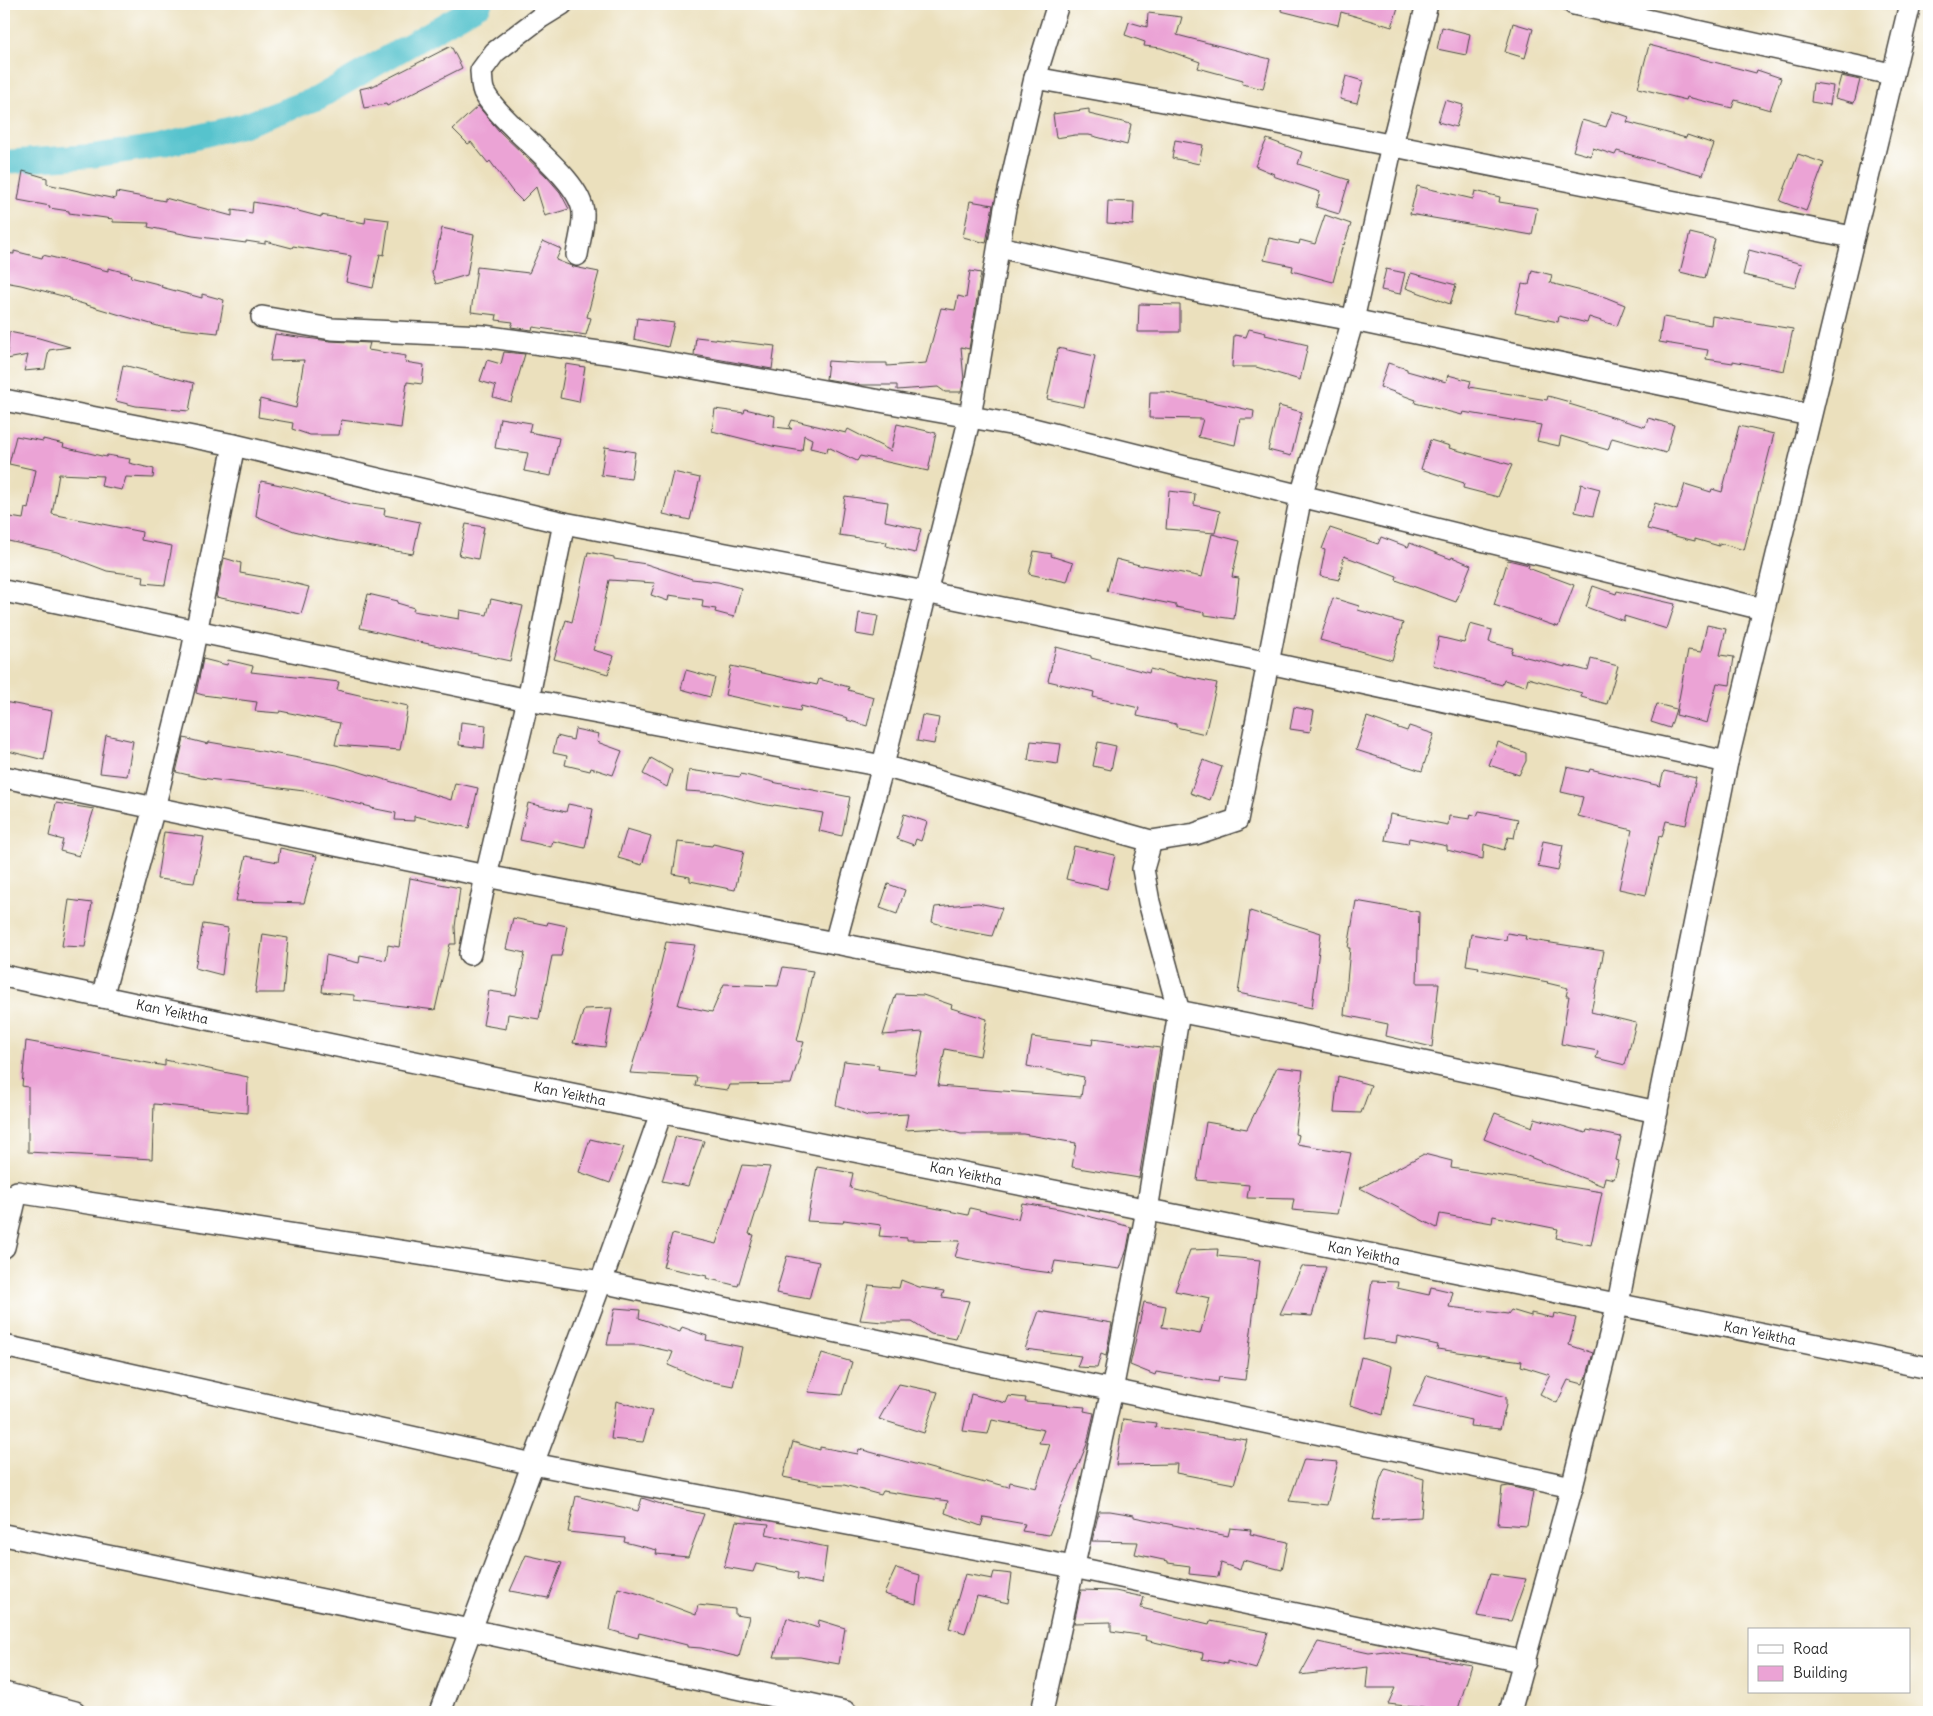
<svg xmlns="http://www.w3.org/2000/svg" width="1933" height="1716" viewBox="0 0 1933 1716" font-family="Delius,sans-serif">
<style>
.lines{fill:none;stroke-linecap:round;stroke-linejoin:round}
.canal{stroke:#56c3cd;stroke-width:24}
.building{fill:#eba3d5}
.minor-casing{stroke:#484641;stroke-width:24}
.minor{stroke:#fff;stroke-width:21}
.labels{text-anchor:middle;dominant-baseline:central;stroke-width:4.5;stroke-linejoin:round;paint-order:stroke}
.street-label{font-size:14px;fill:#2b2b2b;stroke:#fff}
</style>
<rect width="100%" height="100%" fill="#fff"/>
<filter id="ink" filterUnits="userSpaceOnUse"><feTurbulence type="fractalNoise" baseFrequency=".02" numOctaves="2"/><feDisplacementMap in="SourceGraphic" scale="10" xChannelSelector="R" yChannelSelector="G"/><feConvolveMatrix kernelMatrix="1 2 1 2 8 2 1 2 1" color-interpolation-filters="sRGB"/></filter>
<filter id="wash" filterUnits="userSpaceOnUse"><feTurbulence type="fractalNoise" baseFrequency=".0096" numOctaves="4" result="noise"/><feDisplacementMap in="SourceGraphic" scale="20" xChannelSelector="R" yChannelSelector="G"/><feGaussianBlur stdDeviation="1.12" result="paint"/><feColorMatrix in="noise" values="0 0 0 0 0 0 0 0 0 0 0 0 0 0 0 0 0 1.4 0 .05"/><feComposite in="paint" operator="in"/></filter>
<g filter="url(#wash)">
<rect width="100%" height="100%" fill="#ebe0bd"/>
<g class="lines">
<!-- canal -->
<path class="canal" d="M4 162 92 156 159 146 241 126 318 98 480 4"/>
</g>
<g id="blocks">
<!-- building -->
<g class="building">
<path d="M1282 4H1399L1392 27 1341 12 1338 25 1281 11Z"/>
<path d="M1148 13 1182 17 1177 35 1270 59 1263 89 1242 84 1243 80 1198 68 1200 62 1161 48 1144 46 1145 42 1125 35 1129 22 1147 27Z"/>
<path d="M1513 23 1533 29 1525 58 1505 52Z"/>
<path d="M1442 27 1470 34 1466 55 1437 49Z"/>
<path d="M1649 45 1756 73 1757 70 1781 78 1770 110 1735 100 1732 108 1687 97 1686 100 1638 88Z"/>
<path d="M451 46 462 68 387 106 386 104 364 108 360 89 373 86Z"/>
<path d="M1346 76 1363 81 1357 103 1340 99Z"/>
<path d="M1841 76 1860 80 1854 103 1835 98Z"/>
<path d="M1813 83 1833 86 1830 105 1811 102Z"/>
<path d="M1445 100 1463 105 1456 127 1438 122Z"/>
<path d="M478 106 499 131 547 177 560 192 569 209 545 216 536 187 522 201 512 191 490 161 488 163 471 142 468 144 453 129Z"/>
<path d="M1089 109V114L1131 124 1127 145 1089 135H1075L1056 138 1053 114Z"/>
<path d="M1612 111 1629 117 1627 122 1686 138 1687 135 1714 144 1703 175 1617 151 1615 155 1593 148 1591 156 1573 151 1582 120 1606 127Z"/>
<path d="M1267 139 1302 152 1298 164 1349 180 1339 214 1316 207 1320 192 1273 176 1274 174 1255 166Z"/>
<path d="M1175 140 1203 145 1199 164 1172 158Z"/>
<path d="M1798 154 1824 163 1806 211 1780 201Z"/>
<path d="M23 171 47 178V184L115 199 116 192 165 201V198L232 216V210L252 213 253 202 283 207 321 217V215L365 223 366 217 389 220 384 255 380 254 373 288 346 282 351 256 293 246 292 248 265 241V244L246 241V243L193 236 148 227 149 223 113 222V219L69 213V211L49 208 50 206 18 200Z"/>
<path d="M1417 186 1473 199 1475 191 1500 197 1499 202 1537 208 1532 235 1410 214Z"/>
<path d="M970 201 993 205 986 243 963 237Z"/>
<path d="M1108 201 1134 202 1133 225 1107 223Z"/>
<path d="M1325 215 1351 224 1344 245 1343 244 1333 282 1292 271 1293 266 1264 260 1269 238 1299 244 1300 240 1315 244Z"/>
<path d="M442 228 474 235 467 275 436 284 432 273Z"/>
<path d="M1690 233 1715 239 1705 278 1680 272Z"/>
<path d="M543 241 561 249 556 260 574 267 599 272 587 317 591 318 586 335 533 327 532 330 511 327 513 322 496 320 497 315 471 312 477 267 529 273Z"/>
<path d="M1749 250 1802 264 1795 287 1743 275Z"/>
<path d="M14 251 42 258 43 255 108 271V268L131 274 130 277 162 285 161 287 202 298V294L224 300 218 333 161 327 70 300V298L21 285 4 282V253L14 254Z"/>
<path d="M1386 269 1405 273 1400 294 1381 290Z"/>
<path d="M1532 270 1552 275 1550 283 1605 297 1625 305 1617 326 1589 317 1587 323 1559 316 1558 322 1515 313 1522 284 1529 285Z"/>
<path d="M970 271 981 273 969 349 961 347 964 380 961 392H945L938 387 897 390V385H861L826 379 828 361 857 363H887V366L926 363 941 308 955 310 958 296 966 298Z"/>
<path d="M1411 273 1456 285 1450 304 1406 288Z"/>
<path d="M1139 304 1180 305V332H1138Z"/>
<path d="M1712 316 1793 329 1784 371 1733 361V363L1706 359 1708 350 1659 342 1663 317 1711 325Z"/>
<path d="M637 318 674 323 668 347 634 339Z"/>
<path d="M1249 329 1266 333 1265 335 1308 345 1300 380 1256 367H1232L1234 335 1246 337Z"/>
<path d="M9 332 39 338 70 347 49 350 45 369 24 371 28 355 7 359Z"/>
<path d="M275 334 330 341 370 343 368 350 406 356 405 362 424 365 422 384 407 382 401 428 341 420 339 435H310L292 429 293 423 258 417 260 399 296 408 304 360 270 361Z"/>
<path d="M696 337 775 346 772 369 694 355Z"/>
<path d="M1058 348 1095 356 1084 407 1047 399Z"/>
<path d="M504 352 525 354 511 402 493 397 496 386 480 381 487 360 501 364Z"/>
<path d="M1388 363 1407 369V371L1446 382 1448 375 1471 381 1469 387 1547 400 1548 396 1570 402 1569 404 1645 427 1648 418 1674 425 1666 453 1612 438 1608 450 1561 436 1559 446 1537 441 1541 425 1463 412 1462 415 1415 403 1416 400 1380 387Z"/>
<path d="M566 364 585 367 579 402 560 398Z"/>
<path d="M123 365 194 383 189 411 136 406 116 401Z"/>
<path d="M1150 392H1166L1254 411 1253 419H1240L1235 445 1198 437 1203 419 1149 418Z"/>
<path d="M1279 406 1302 412 1291 456 1268 450Z"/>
<path d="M715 409 744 413 745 409 775 416 774 427 792 429 789 427 792 420 846 433 848 429 891 451 897 424 936 433 928 471 860 456 857 461 828 447 827 452 810 448 812 439 804 435 802 451 772 446 712 431Z"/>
<path d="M500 418 531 423 529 432 559 438 551 476 524 471 528 453 495 448Z"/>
<path d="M1739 426 1774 434 1744 550 1719 543V546L1695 539V541L1647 529 1655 503 1677 510 1685 484 1711 492 1712 489 1722 492Z"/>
<path d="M16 436 43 441V439L64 444 63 447 106 457 107 455 130 459 129 463 154 469 153 478 126 477 122 490 101 486 103 476 59 474 52 514 142 532 141 540 172 546 165 585 143 583 144 576 107 571 57 552 4 540V516L23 519 25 508 28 509 36 470 9 464Z"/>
<path d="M1430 440 1450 446 1449 448 1512 465 1498 497 1463 488 1464 483 1421 469Z"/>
<path d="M605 447 635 452 631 479 601 475Z"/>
<path d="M673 472 700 478 690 520 663 514Z"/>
<path d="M261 481 295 488 351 504 385 509 384 515 420 522 413 554 338 541 294 531 256 516Z"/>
<path d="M1581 484 1600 489 1593 516 1575 512Z"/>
<path d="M1169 491 1195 494 1194 505 1220 511 1215 533 1166 529Z"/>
<path d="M845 496 888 502 885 521 921 529 915 553 886 546 887 542 839 535Z"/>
<path d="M466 524 484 527 478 559 459 555Z"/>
<path d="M1330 528 1378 544 1381 537 1408 547 1410 543 1451 559 1452 557 1471 565 1456 602 1396 580 1397 576 1344 556 1339 580 1320 576 1325 550 1322 549Z"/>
<path d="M1212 534 1240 541 1232 577 1239 578 1234 619 1205 615V613L1176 607V605L1107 591 1116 559 1143 566V565L1202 577Z"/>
<path d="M1034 551 1052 554 1051 556 1073 563 1067 582 1029 574Z"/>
<path d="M588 552 614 557V559L646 564 692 579 718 582 741 588 734 617 715 612 716 609 702 607 703 600 669 595 668 601 651 595 655 583 609 580 599 630 593 650 614 656 608 674 554 659 566 620 572 622Z"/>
<path d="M224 558 241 563 240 573 285 581 309 587 301 614 216 597Z"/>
<path d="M1508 560 1529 565 1528 568 1574 585 1558 627 1494 605Z"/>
<path d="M1593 586 1616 594 1617 591 1675 604 1667 629 1624 616V621L1586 607Z"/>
<path d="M368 594 398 601 397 603 414 608 413 611 459 619 460 610 487 615 491 599 523 606 510 661 415 641 360 628Z"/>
<path d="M1333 598 1359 606 1358 610 1403 623 1392 660 1320 640Z"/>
<path d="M859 613 878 616 874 637 856 634Z"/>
<path d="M1470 624 1492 630 1489 642 1513 648 1511 653 1565 667V665L1588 671 1591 659 1618 666 1607 704 1581 697 1582 693 1528 678 1526 686 1504 680 1502 685 1433 665 1439 637 1464 643Z"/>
<path d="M1707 625 1726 629 1720 655 1734 657 1730 685 1717 683 1707 723 1676 715 1688 650 1701 652Z"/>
<path d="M1056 647 1091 656V658L1149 673 1150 669 1187 678V677L1217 683 1205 734 1176 727V724L1137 716 1139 708 1093 697 1094 692 1048 681Z"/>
<path d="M203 659 227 665 228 660 253 666 251 672 339 682 337 690 408 706 400 750 335 745 340 723 280 711 279 713 255 711 257 702 203 695 196 693Z"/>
<path d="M731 666 817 685 819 679 849 687 848 690 874 697 867 726 847 720 848 718 801 706 800 711 725 695Z"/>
<path d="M686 670 715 678 710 697 681 689Z"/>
<path d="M4 702 52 711 44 760 4 750Z"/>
<path d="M1657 704 1676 709 1670 728 1651 722Z"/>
<path d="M1294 707 1314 711 1310 732 1290 729Z"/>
<path d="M922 715 939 718 934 744 917 741Z"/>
<path d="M1367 717 1407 731 1409 726 1434 734 1422 771 1356 750Z"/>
<path d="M461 722 486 725 484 748 459 745Z"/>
<path d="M575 729 599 734 597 742 622 751 613 775 591 768 590 771 565 765 567 756 553 753 557 736 573 740Z"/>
<path d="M106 735 133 741 127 776 100 773Z"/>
<path d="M184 738 208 744 209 742 250 749 337 765 451 800 455 783 478 788 469 828 414 816V821L395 820 396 813 371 808V807L304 791 201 778 176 772Z"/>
<path d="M1031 741 1061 744 1058 764 1028 760Z"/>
<path d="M1098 742 1116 746 1111 770 1093 766Z"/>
<path d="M1498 742 1526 753V761L1519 775 1489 765Z"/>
<path d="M651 758 672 770 667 787 643 774Z"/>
<path d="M1203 760 1222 767 1210 800 1190 793Z"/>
<path d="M1567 767 1589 772 1590 769 1660 786 1664 771 1696 778 1686 825 1666 821 1662 837 1659 836 1646 895 1619 889 1632 830 1578 816 1583 797 1561 792Z"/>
<path d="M689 770 740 777 741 774 777 783 850 797 842 836 819 831 823 813 774 805 773 806 756 803 720 793 686 791Z"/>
<path d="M56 803 94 809 79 856 60 851 63 840 49 836Z"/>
<path d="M528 803 566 812 568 804 593 809 585 848 553 841 551 847 520 840Z"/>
<path d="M1479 811 1518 819 1514 838 1508 837 1504 850 1484 844 1483 859 1447 850V846L1409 838 1408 844 1385 840 1390 814 1448 825 1449 816 1470 819 1471 814 1477 816Z"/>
<path d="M904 814 927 822 921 841 916 839 914 845 897 839Z"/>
<path d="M627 829 651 836 642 865 618 858Z"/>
<path d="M164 832 204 837 194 883 157 879Z"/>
<path d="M1543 841 1563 845 1558 871 1538 867Z"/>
<path d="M678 842 712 846 713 844 744 851 735 890 690 881V877L673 874Z"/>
<path d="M1074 846 1115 855 1107 889 1066 879Z"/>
<path d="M280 848 317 856 304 903 236 901 246 856 278 862Z"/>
<path d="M410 878 460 888 455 927 456 944H450L435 1010 354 1000V995L322 992 326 955 359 963 360 955 386 960 388 945 399 947Z"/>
<path d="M888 884 905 890 897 914 880 908Z"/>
<path d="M69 900 92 903 85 947 62 946Z"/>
<path d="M1356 901 1419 912 1417 983H1439L1432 1047 1386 1036 1388 1024 1344 1015 1350 948H1348Z"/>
<path d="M978 903 1002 908 992 936 959 930 932 922 935 907Z"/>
<path d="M1250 911 1321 933 1312 1008 1238 993Z"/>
<path d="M513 918 547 925 548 922 567 926 561 956H552L539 1019 508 1014 506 1029 483 1025 489 991 516 995 525 953 506 949Z"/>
<path d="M203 924 228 928 222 975 195 968Z"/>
<path d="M1507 933 1526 936 1525 939 1604 951 1591 1012 1636 1023 1625 1065 1596 1058 1598 1051 1561 1044 1569 996H1566L1568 988 1547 983 1548 982 1478 969 1479 967 1466 965 1471 934 1506 940Z"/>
<path d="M263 934 288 938 283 993H255Z"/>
<path d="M666 942 695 945 678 1005 712 1012 724 984 778 986 783 967 813 971 797 1041 804 1042 791 1084 730 1085 728 1090 695 1086 697 1077 630 1073 652 1001Z"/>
<path d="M896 994 923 995 952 1005 951 1008 987 1019 980 1056 945 1049 938 1086 1081 1097 1084 1077 1027 1066 1032 1037 1092 1045 1093 1039 1160 1048 1139 1178 1072 1167 1076 1143 1023 1134H961L940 1128 905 1130 908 1114 868 1116 836 1105 844 1061 879 1065 878 1069 915 1074 923 1032 883 1035Z"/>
<path d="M612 1008 605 1047 573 1043 584 1009Z"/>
<path d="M26 1041 165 1066V1060L248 1077 247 1113 154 1104 152 1159 28 1152V1087L22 1086Z"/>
<path d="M1277 1067 1303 1070 1295 1134 1299 1135 1297 1144 1351 1153 1337 1214 1292 1210 1294 1199 1247 1198 1249 1185 1197 1180 1206 1122 1247 1129Z"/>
<path d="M1338 1076 1371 1085 1361 1113 1334 1112Z"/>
<path d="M1495 1113 1532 1127 1535 1118 1586 1133 1587 1130 1621 1137 1616 1160 1619 1161 1614 1179 1605 1177 1603 1186 1484 1139Z"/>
<path d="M676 1136 704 1141 688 1186 662 1181Z"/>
<path d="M590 1139 624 1147 610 1183 579 1172Z"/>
<path d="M1424 1154 1452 1161 1451 1168 1602 1192 1591 1245 1556 1238 1558 1229 1493 1216 1492 1223 1440 1214 1437 1228 1360 1188Z"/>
<path d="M742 1165 770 1167 749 1234 754 1235 738 1286 706 1278 707 1276 663 1267 672 1234 716 1244Z"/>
<path d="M817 1167 853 1173 850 1188 886 1197V1198L968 1215 970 1208 1018 1219 1022 1203 1060 1209 1131 1227 1127 1249 1120 1269 1055 1261 1052 1273 1013 1268 955 1257 960 1241 907 1240V1238L879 1236 881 1225 844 1220 843 1223 807 1221Z"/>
<path d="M1218 1249 1217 1256 1260 1260 1245 1380 1219 1377 1218 1382 1156 1372 1155 1375 1130 1365 1144 1302 1166 1306 1162 1327 1200 1334 1210 1298 1175 1291 1190 1250Z"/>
<path d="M787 1256 819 1262 809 1299 776 1293Z"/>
<path d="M1302 1266 1326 1267 1312 1316 1280 1314Z"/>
<path d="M901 1280 919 1287 944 1291 942 1297 969 1301 956 1339 931 1334 912 1322H883L860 1320 869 1285 899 1288Z"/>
<path d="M1372 1281 1398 1282 1397 1288 1429 1295 1431 1287 1453 1292 1449 1307 1508 1314 1511 1310 1531 1316V1313L1553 1318 1554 1313 1576 1318 1569 1345 1593 1353 1586 1379 1585 1378 1583 1384 1568 1380 1557 1403 1540 1394 1550 1375 1521 1366 1522 1361 1437 1349 1438 1345 1397 1336 1396 1343 1369 1339 1363 1340Z"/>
<path d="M615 1308 640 1310 639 1318 680 1332 682 1327 707 1336 706 1340 742 1347 733 1386 703 1380 668 1365 673 1352 641 1345H607Z"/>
<path d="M1039 1311 1112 1323 1106 1356 1101 1354 1097 1368 1077 1367 1081 1356 1025 1349Z"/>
<path d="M822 1353 852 1362 842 1395 808 1392Z"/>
<path d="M1361 1357 1392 1366 1383 1415 1350 1405Z"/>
<path d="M1427 1375 1506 1397V1405L1500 1429 1470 1426 1471 1420 1413 1407Z"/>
<path d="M899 1384 938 1392 924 1433 879 1419Z"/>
<path d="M971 1394 1006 1403 1009 1396 1026 1398 1025 1402 1085 1407 1084 1411 1094 1413 1087 1444 1049 1535 1022 1531 1025 1524 984 1517 981 1526 945 1513 948 1501 883 1491 881 1495 844 1485 818 1484 783 1477 793 1442 820 1450V1447L858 1454 859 1449 985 1483 986 1481 1009 1487 1010 1482 1036 1488 1050 1444 1039 1443 1044 1430 992 1420 988 1434 963 1431Z"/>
<path d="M616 1401 652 1411 643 1442 611 1439Z"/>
<path d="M1123 1419 1156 1423 1155 1427 1247 1440 1234 1484 1176 1473 1177 1464 1116 1465Z"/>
<path d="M1304 1459 1338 1462 1327 1505 1289 1501Z"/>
<path d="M1385 1468 1424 1479 1421 1517 1372 1520 1380 1480Z"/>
<path d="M1509 1486 1533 1492 1527 1526 1498 1524 1502 1487Z"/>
<path d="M576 1496 638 1511 642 1498 667 1506 704 1514 688 1557 656 1554 657 1550 624 1542 625 1538 568 1532Z"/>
<path d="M1099 1511H1110L1134 1515V1517L1228 1536 1230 1528 1251 1530 1250 1534 1288 1542 1282 1570 1243 1560 1240 1570 1221 1563 1218 1577 1189 1574 1190 1566 1168 1563V1561L1135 1554 1138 1542 1092 1541Z"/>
<path d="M736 1521 769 1524 766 1534 827 1547 822 1584 797 1579 798 1573 756 1564 753 1572 724 1567Z"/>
<path d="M526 1555 562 1563 548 1598 510 1591Z"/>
<path d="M896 1568 920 1575 916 1604 884 1594Z"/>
<path d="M994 1572 1012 1574 1008 1603 977 1596 965 1633 949 1628 965 1574 992 1579Z"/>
<path d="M1490 1574 1526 1579 1511 1621 1477 1616Z"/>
<path d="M618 1588 640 1594 696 1615 698 1605 735 1609V1615L749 1617 739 1657 701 1648 687 1647V1645L639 1633 638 1638 610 1630Z"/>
<path d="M1081 1590 1115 1591 1144 1597 1141 1608 1209 1624 1210 1621 1268 1632 1256 1669 1227 1661V1664L1202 1659 1203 1653 1145 1640 1146 1636 1111 1631V1622L1074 1623Z"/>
<path d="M787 1618 818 1628 819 1620 845 1628 839 1664 800 1657H774Z"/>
<path d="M1318 1642 1369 1653 1384 1651 1472 1665 1457 1712H1438L1423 1708 1388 1704 1395 1688H1366L1368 1667 1300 1675Z"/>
</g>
</g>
</g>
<g filter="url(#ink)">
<use href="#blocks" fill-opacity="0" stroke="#484641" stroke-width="1"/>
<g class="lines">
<defs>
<g id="minor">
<path d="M562 4 541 17 495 52 481 71C482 78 481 88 485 94 504 128 582 178 583 213 584 226 579 241 577 255"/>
<path d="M1574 4 1891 74"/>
<path d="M1035 78 1058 4"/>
<path d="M999 247 1208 293 1353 320 1809 415"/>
<path d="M262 317 331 329 483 336 621 355 1021 426 1301 496 1763 609"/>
<path d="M4 400 234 445 564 523 925 592 1269 663 1727 762"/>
<path d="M4 591 528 700 883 766 1151 841 1195 834 1237 820 1301 496 1353 320 1392 145 1427 4"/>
<path d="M4 777 486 876 835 943 1283 1032 1657 1112"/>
<path d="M835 943 880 777 970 417 1005 208 1035 78 1208 109 1852 237"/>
<path d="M470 954 486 876 528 700 564 523"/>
<path id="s1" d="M4 976C644 1113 1288 1235 1929 1368"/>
<path d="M102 997 154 808 189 667 234 445"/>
<path d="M4 1247 17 1192 601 1282 1572 1487"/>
<path d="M4 1346 533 1464 1073 1567 1525 1662"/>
<path d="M4 1535 471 1630 846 1712"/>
<path d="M4 1693 75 1712"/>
<path d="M440 1712 601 1282 661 1113"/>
<path d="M1042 1712 1112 1390 1147 1210 1179 1012 1149 902 1143 869 1151 841"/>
<path d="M1510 1712 1572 1487 1618 1303 1727 762 1910 4"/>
</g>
</defs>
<!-- minor casing -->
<use href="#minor" class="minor-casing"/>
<!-- minor -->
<use href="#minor" class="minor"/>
</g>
</g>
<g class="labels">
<!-- street labels -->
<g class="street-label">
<text stroke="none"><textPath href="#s1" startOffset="172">Kan Yeiktha</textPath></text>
<text stroke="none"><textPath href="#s1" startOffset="578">Kan Yeiktha</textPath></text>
<text stroke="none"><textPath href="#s1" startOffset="982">Kan Yeiktha</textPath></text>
<text stroke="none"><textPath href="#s1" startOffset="1388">Kan Yeiktha</textPath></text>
<text stroke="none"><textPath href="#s1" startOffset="1792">Kan Yeiktha</textPath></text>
</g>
</g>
<!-- margin -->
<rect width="1933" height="1716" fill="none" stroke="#fff" stroke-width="20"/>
<!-- legend -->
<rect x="1748" y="1628" width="162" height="65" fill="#ffffff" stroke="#aaaaaa"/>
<rect x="1758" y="1645" width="25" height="8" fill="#ffffff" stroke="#aaaaaa"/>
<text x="1793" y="1654" font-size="15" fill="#2b2b2b">Road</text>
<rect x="1758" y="1666" width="25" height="15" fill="#eba3d5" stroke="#aaaaaa"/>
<text x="1793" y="1678" font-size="15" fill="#2b2b2b">Building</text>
</svg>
